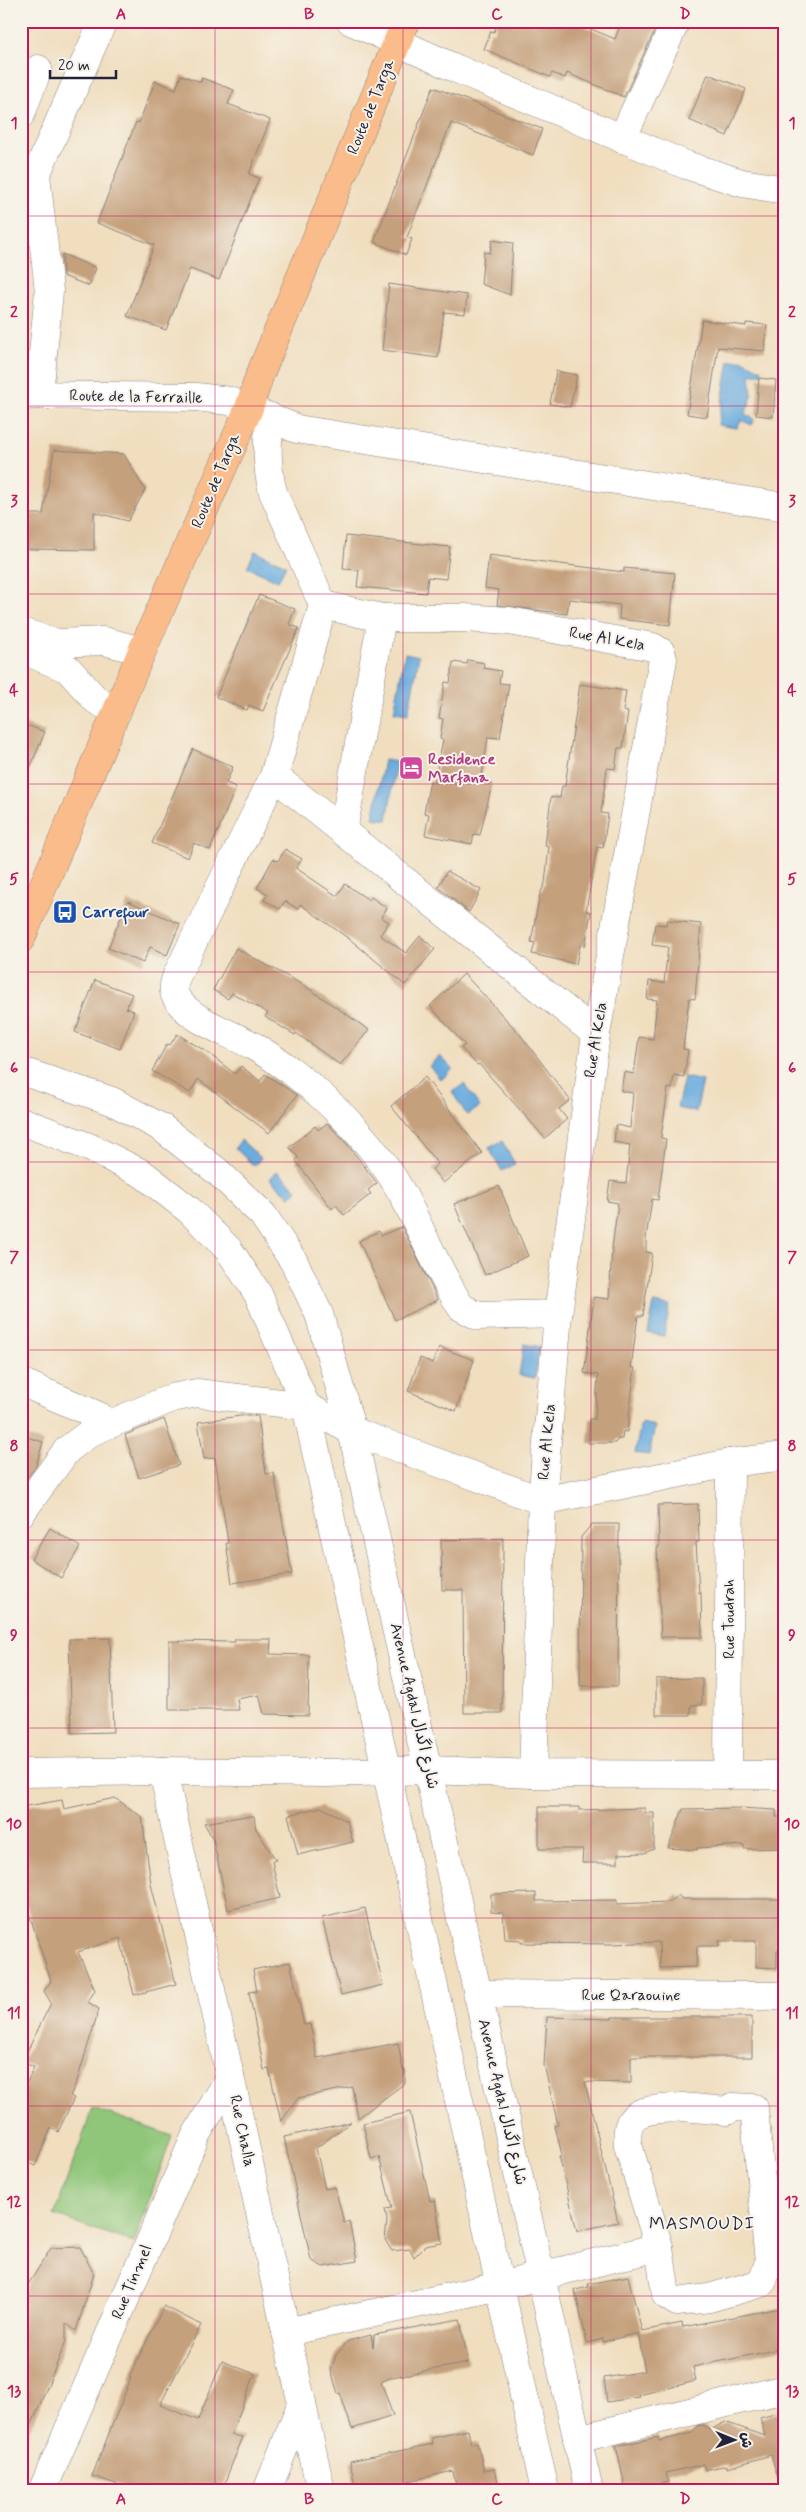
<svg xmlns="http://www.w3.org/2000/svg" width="806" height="2512" viewBox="0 0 806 2512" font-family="Mynerve,'Playpen Sans Arabic',sans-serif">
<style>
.green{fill:#8fc679;stroke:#58745a}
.water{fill:#6aacde;stroke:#46678c}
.building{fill:#c5a07d}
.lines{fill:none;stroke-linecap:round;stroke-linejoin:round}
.minor-casing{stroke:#89807d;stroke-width:29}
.major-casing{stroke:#89807d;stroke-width:29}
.minor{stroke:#fff;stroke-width:28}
.major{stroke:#fabc8b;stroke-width:28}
.grid{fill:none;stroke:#c2185b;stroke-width:1;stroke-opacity:0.55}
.labels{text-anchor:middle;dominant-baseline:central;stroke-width:4;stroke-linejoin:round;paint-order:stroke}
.street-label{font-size:16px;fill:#22223b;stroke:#f7f3e8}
.hotel-label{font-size:16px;font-weight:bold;fill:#b23c85;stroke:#f7f3e8;text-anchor:start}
.transit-label{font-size:16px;font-weight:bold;fill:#164399;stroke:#f7f3e8;text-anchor:start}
.neighbourhood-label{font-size:18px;letter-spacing:1px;fill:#22223b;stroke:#f7f3e8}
.neatline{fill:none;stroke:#c2185b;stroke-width:2}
.grid-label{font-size:16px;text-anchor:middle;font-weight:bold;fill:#c2185b}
</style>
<rect width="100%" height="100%" fill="#f7f3e8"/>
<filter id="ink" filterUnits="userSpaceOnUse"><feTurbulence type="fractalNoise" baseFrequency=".02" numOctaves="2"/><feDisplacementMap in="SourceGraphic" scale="10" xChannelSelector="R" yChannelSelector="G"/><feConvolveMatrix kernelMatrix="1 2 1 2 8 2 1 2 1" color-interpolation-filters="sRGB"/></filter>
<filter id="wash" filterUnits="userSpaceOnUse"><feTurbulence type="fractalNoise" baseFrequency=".0096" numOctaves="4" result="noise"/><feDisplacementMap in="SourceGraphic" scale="20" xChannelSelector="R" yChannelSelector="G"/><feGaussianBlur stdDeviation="1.12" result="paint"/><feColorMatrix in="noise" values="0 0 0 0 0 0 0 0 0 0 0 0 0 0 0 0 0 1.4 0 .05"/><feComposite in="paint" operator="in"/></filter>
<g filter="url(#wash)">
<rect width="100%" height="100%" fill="#f0debf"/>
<!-- green -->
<path class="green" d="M93 2108 172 2136 134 2243 54 2215Z"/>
<!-- water -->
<g class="water">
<path d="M743 360 762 370 761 374H750L752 396 745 415 752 417 754 421 752 425 741 420 737 428 718 425 729 361Z"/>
<path d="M255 551 286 565 278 581 247 567Z"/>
<path d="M405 653 419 656 408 714 394 712Z"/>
<path d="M384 760 397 762 387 820 373 818Z"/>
<path d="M440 1056 453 1069 441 1080 429 1066Z"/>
<path d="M684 1077 703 1081 696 1112 677 1108Z"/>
<path d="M464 1084 480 1107 467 1115 452 1092Z"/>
<path d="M241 1140 261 1158 254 1166 235 1148Z"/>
<path d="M502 1141 515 1164 502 1171 489 1148Z"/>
<path d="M277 1171 297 1189 290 1197 270 1179Z"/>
<path d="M654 1303 670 1306 664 1336 648 1333Z"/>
<path d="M524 1344 540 1347 535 1378 519 1375Z"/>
<path d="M641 1423 655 1426 649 1455 635 1453Z"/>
</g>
<g id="blocks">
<!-- building -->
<g class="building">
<path d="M498 21H572L615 39 622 21H659L624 97 567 73 565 78 552 73 550 77 484 49 491 31 494 32Z"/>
<path d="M708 74 746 89 727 136 689 120Z"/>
<path d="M181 75 201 82 202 78 234 90 228 104 270 120 249 174 259 178 219 280 190 269 166 330 127 316 154 245 97 223 136 122 139 123 155 81 176 89Z"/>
<path d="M433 87 542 129 533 155 451 123 407 237 412 239 406 255 374 242Z"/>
<path d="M492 240 513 243 510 295 481 284 484 252 490 253Z"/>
<path d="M62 254 96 268 89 286 63 276Z"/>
<path d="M389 284 467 295 465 314 444 312 438 358 382 350Z"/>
<path d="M702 320 746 326V323L767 325 765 351 718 347 707 417 687 414Z"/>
<path d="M556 371 577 375 570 407 550 404Z"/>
<path d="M759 378 776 380 773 417 756 415Z"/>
<path d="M54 450 124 454 145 490 128 521 94 512V550L27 549 28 514H43Z"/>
<path d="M346 536 450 547 446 579 428 577 426 593 357 587 359 570 343 569Z"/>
<path d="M489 555 624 572V568L675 573 670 625 619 619 620 605 569 599 567 614 497 605 499 590 485 588Z"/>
<path d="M259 595 295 609 289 624 299 628 263 711 249 705 247 710 216 697Z"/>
<path d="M468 660 484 663 483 668 501 671 499 683 509 684 500 738 488 737 481 782 492 784 480 835 474 834 472 844 425 835 429 814 424 813 430 781 434 782 443 740 440 739 443 719 439 718 445 682 450 683 453 662 467 664Z"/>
<path d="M580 684 626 691 623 711 628 712 623 748H618L615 769 607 768 601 813 608 814 603 848 597 847 586 911 591 912 585 946 580 945 576 964 532 954 535 943 531 942 540 894 545 883 549 847 545 846 551 797 560 798 562 786H565Z"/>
<path d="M21 723 45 732 22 787H21Z"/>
<path d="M193 749 233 767 226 783 236 787 210 850 194 843 188 858 152 843Z"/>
<path d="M285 849 302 859 296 868 337 896 345 884 369 900 371 897 387 908 381 917 389 922 380 935 406 953 420 936 435 949 405 985 352 941 300 904 298 909 285 901 280 909 264 900 268 894 257 888 273 859 278 861Z"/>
<path d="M447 871 481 890 469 912 438 887Z"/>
<path d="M128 901 180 924 167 955 150 947 143 963 108 948Z"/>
<path d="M667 920 701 924 695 999 689 998 683 1049 688 1050 684 1077 674 1075 672 1089 668 1088 661 1138 666 1139 658 1200 652 1199 646 1238V1252L652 1253 643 1316H638L636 1330 631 1368H635L627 1432 623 1431 622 1439H618L615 1443H588L590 1419H595L598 1375 584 1373 586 1359 594 1297 609 1299 612 1248 618 1203 607 1201 610 1181 626 1183 630 1145 614 1142 616 1125 630 1128 633 1093 621 1091 624 1072 634 1074 639 1037 653 1039 657 1000 647 999 649 981 664 983 668 947 652 945 655 924 666 925Z"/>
<path d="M236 948 305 986 369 1030 340 1065 296 1033 295 1035 265 1017 268 1013 232 993 228 999 213 990Z"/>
<path d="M464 974 518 1032 570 1100 559 1109 567 1119 545 1138 479 1064 477 1065 461 1048 465 1045 430 1006Z"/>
<path d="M95 980 132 994 126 1008 134 1011 120 1049 75 1032Z"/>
<path d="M177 1034 207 1052 235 1074 241 1066 260 1081 265 1074 297 1095 269 1133 198 1079 190 1093 152 1071 167 1044 170 1045Z"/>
<path d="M425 1077 482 1153 443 1183 432 1169 438 1164 391 1106Z"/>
<path d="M327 1123 348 1145 377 1183 368 1190 371 1194 344 1215 336 1205 332 1209 296 1161 298 1157 289 1147 315 1126 318 1130Z"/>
<path d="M499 1186 528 1256 485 1275 454 1204Z"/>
<path d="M402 1227 438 1300 395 1320 359 1241 379 1231 382 1235Z"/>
<path d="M439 1347 474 1360 456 1411 408 1391 420 1358 433 1363Z"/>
<path d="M247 1415 258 1416 266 1474 274 1473 292 1574 232 1583 226 1543H228L215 1458 204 1459 198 1422Z"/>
<path d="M164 1419 179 1465 139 1478 125 1435Z"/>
<path d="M21 1435 43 1442 36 1466 21 1486Z"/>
<path d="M698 1504 699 1542H696L699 1593H701L702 1637H661L657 1548 659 1547 658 1505Z"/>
<path d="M592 1524H619L618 1686H580L581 1537Z"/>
<path d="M50 1528 80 1547 61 1578 31 1559Z"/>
<path d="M503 1538 502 1713H464L463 1590H442L441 1540Z"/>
<path d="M110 1638 113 1732 72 1733 69 1639Z"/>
<path d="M235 1639H271L270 1654 309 1655 308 1715 264 1714 259 1695 237 1699 239 1710H169V1641L235 1642Z"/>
<path d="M702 1678V1705H691V1715H656V1679Z"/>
<path d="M115 1798 142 1817 151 1884 176 1984 134 1995 120 1938 78 1952 95 1990 88 2002 99 2009 77 2081 70 2096 74 2098 58 2132 51 2128 35 2166 21 2160V2095L34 2067 22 2062 51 2003 44 1991 51 1981 21 1889V1807L62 1800 64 1809Z"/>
<path d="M321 1807 347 1821 353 1842 298 1855 288 1815Z"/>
<path d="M539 1807H579V1810L645 1808V1813H654V1849L644 1853 618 1854V1863H582L583 1849H539Z"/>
<path d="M740 1808 776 1810V1817H785V1848L744 1849V1845L697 1848V1850L668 1848 683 1809Z"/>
<path d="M246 1816H254L256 1829 276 1860 272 1861 280 1898 228 1910 213 1839 204 1823Z"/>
<path d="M536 1893V1901L617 1900V1904L669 1902 678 1895 682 1899H785V1950H777V1968L756 1967V1941H719V1946H697L696 1967 660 1968 659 1942 613 1944 521 1943V1940L505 1939 503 1913 491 1912V1894Z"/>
<path d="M365 1908 383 1985 341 1995 322 1918Z"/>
<path d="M290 1962 304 2025 310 2024 317 2058 398 2043 403 2070H405V2083L358 2118 352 2087 298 2098 281 2122 269 2069 264 2070 249 1992 257 1991 253 1970Z"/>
<path d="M547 2017 612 2019V2017H752V2057H631V2083L585 2082 618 2222 577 2231 559 2156 562 2155 555 2126 558 2125 544 2065Z"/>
<path d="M410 2112 430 2201 435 2200 442 2243 425 2246 414 2257 410 2249 392 2251 385 2240 387 2220 385 2209 392 2208 379 2157 371 2159 363 2123Z"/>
<path d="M351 2122 316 2148 325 2189 335 2187 344 2223 349 2221 357 2261 323 2267 311 2260 284 2137Z"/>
<path d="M80 2247 94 2274 76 2331 66 2323V2341L21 2451V2296L51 2248Z"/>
<path d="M628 2276 642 2331 682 2323 683 2327 785 2307V2348L693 2367 696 2381 639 2395 640 2397 607 2402 604 2378 645 2371 638 2333 603 2342V2339L587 2343 575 2290 589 2287 588 2284Z"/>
<path d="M164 2306 201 2325 160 2405 198 2420 222 2361 255 2374 231 2435 243 2437 221 2491H137L92 2476 131 2378 129 2377Z"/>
<path d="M460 2319 468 2363 392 2377 381 2382 393 2416 352 2429 340 2393 338 2394 331 2370 336 2355 348 2341 371 2335 373 2347 374 2335Z"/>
<path d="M785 2411V2485H780L771 2455 727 2468V2465L705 2470 704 2464 666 2473 668 2482 626 2491 616 2446 658 2437 659 2441 692 2433 697 2426 702 2425 710 2430 725 2422 765 2436 760 2418Z"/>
<path d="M468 2430 471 2444 477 2443 484 2471 495 2469 500 2491H457L453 2471 409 2481 412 2491H356L350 2461 433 2444 432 2438Z"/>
</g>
</g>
</g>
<g filter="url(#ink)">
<use href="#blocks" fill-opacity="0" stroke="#89807d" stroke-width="1"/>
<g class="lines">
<defs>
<g id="minor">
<path d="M351 21 457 69 686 165 742 183 785 190"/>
<path d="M21 114 38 69"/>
<path d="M622 139 676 21"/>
<path d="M21 395 196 397 230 401 297 429 785 507"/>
<path d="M39 395 49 291 36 175 103 21"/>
<path d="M270 417C267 443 266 466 273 492L323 605 274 776 177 975C174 982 172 990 176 997 188 1020 233 1034 255 1047 267 1054 279 1062 290 1070 332 1102 376 1146 402 1193 422 1231 438 1271 461 1307L478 1316 558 1314"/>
<path d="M323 605 382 618H465L509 621 653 647 661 652 663 659 596 1034 558 1314 542 1501 533 1774"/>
<path d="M21 632 57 643 104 641 142 651"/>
<path d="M21 649 68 669 96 700 117 712"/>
<path d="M274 776 596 1034"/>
<path d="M343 831 382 618"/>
<path d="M21 1071 112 1101 162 1128 218 1172 263 1215 294 1262 319 1314 352 1431 589 2491"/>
<path d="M21 1121 89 1147 143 1174 189 1210 229 1250 258 1294 306 1406 545 2491"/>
<path d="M21 1382 99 1416"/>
<path d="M21 1513 67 1450 91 1432 172 1398 197 1393 306 1406 352 1431 542 1501 730 1463 785 1456"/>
<path d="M163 1771 321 2491"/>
<path d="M21 1773 163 1771 325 1773 428 1770 533 1774 785 1775"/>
<path d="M728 1775 730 1463"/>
<path d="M478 1994 785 1996"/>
<path d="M682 2107 727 2111 732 2107 754 2108 769 2262 762 2283 709 2298 677 2302 666 2295 659 2247 628 2145C623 2105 652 2111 682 2107Z"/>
<path d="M286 2332 500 2286 659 2247"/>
<path d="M577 2439 785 2389"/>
<path d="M42 2491 196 2135 230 2077"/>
<path d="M267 2491 302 2402"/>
</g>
<path id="major" d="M21 939 142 651 249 408 259 377 406 21"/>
</defs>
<!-- minor casing -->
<use href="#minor" class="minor-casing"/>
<!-- major casing -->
<use href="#major" class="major-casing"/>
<!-- minor -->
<use href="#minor" class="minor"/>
<!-- major -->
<use href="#major" class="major"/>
</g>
</g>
<!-- grid -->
<path class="grid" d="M215 21V2491M403 21V2491M591 21V2491M21 216H785M21 406H785M21 594H785M21 784H785M21 972H785M21 1162H785M21 1350H785M21 1540H785M21 1728H785M21 1918H785M21 2106H785M21 2296H785"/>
<!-- icons -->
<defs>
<symbol id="hotel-square" viewBox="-11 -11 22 22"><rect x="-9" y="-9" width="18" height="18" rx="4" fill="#d1479c" stroke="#f7f3e8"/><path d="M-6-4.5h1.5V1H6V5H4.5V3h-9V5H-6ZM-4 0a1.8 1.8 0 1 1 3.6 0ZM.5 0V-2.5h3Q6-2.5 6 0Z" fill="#fff"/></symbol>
<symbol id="bus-square" viewBox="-11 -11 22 22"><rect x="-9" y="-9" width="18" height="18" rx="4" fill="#1a4fb4" stroke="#f7f3e8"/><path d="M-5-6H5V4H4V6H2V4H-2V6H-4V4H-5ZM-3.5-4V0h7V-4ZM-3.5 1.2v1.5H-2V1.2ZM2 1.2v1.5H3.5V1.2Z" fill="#fff"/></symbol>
</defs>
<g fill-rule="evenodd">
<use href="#hotel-square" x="397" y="754" width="28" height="28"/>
<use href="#bus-square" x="51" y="898" width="28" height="28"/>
</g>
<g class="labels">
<!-- street labels -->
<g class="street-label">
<text transform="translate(371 107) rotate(-68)">Route de Targa</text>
<text transform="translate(136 397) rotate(1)">Route de la Ferraille</text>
<text transform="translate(216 481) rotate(-67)">Route de Targa</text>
<text transform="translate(607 639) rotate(10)">Rue Al Kela</text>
<text transform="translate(596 1040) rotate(-81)">Rue Al Kela</text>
<text transform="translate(547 1442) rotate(-85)">Rue Al Kela</text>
<text transform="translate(729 1619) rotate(-90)">Rue Toudrah</text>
<text transform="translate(414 1706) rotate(77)">Avenue Agdal شارع اگدال</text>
<text x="631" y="1995">Rue Qaraouine</text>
<text transform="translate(502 2102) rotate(77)">Avenue Agdal شارع اگدال</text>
<text transform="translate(242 2131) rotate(78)">Rue Challa</text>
<text transform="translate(132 2282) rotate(-67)">Rue Tinmel</text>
</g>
<!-- hotel labels -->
<g class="hotel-label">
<text x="428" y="759">Residence<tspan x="428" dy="18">Marfana</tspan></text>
</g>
<!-- transit labels -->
<g class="transit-label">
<text x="82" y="912">Carrefour</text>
</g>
<!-- neighbourhood labels -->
<g class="neighbourhood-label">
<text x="702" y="2224">MASMOUDI</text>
</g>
</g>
<!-- margin -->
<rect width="806" height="2512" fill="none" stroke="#f7f3e8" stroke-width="55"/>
<!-- north arrow -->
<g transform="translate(734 2440) rotate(91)" stroke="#f7f3e8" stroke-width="4" paint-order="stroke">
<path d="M0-4L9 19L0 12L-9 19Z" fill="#22223b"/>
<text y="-8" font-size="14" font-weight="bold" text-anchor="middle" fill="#22223b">ش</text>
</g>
<!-- scale -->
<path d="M50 70v8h66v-8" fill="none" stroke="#22223b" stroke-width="2.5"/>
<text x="58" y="70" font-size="15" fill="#22223b" stroke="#f7f3e8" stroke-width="4" paint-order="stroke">20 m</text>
<rect x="28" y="28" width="750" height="2456" class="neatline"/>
<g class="grid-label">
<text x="121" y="19">A</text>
<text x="309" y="19">B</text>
<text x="497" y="19">C</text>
<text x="685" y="19">D</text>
<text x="14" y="128">1</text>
<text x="792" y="128">1</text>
<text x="14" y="317">2</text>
<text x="792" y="317">2</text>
<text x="14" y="506">3</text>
<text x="792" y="506">3</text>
<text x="14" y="695">4</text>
<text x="792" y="695">4</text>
<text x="14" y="884">5</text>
<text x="792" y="884">5</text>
<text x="14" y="1073">6</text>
<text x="792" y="1073">6</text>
<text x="14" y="1262">7</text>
<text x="792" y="1262">7</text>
<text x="14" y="1451">8</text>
<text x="792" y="1451">8</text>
<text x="14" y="1640">9</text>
<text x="792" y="1640">9</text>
<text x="14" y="1829">10</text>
<text x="792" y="1829">10</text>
<text x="14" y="2018">11</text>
<text x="792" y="2018">11</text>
<text x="14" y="2207">12</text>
<text x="792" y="2207">12</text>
<text x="14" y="2396">13</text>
<text x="792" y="2396">13</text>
<text x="121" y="2504">A</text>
<text x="309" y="2504">B</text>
<text x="497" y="2504">C</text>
<text x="685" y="2504">D</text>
</g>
</svg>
